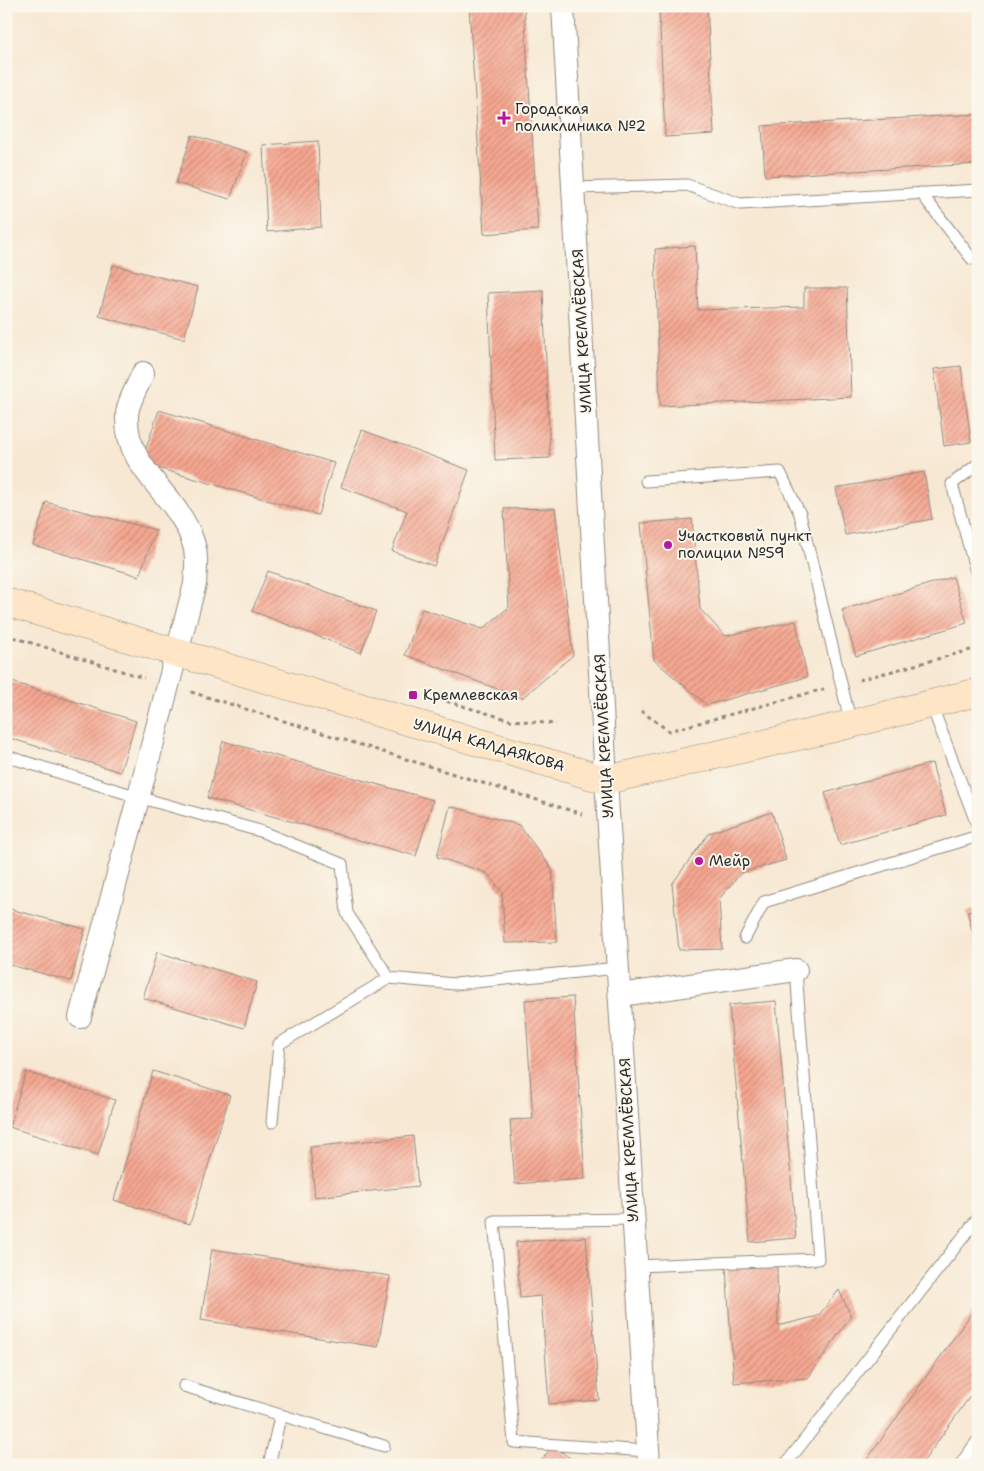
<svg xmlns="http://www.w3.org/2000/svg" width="984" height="1471" viewBox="0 0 984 1471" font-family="'Shantell Sans',sans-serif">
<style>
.building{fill:url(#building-hatch)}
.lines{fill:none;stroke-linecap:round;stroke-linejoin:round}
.lane-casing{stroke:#918a7f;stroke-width:13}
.street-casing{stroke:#918a7f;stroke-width:24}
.secondary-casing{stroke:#918a7f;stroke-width:29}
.path{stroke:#918a7f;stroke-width:3;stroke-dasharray:4 4;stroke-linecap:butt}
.lane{stroke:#fff;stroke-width:11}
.street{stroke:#fff;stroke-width:22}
.secondary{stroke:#fde5c5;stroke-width:28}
.poi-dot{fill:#b5179e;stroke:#fbf7ec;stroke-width:2}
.labels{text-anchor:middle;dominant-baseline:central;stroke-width:4;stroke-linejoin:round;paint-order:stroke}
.poi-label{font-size:15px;fill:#2b2b2b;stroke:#fbf7ec;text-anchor:start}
.street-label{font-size:15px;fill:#2b2b2b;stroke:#fbf7ec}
</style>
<defs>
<pattern id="building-hatch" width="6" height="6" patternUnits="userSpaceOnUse" patternTransform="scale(1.25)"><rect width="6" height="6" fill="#f6a791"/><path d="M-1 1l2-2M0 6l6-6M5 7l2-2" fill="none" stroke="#c78877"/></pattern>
</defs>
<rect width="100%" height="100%" fill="#fbf7ec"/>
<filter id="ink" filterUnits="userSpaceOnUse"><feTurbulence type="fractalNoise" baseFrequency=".02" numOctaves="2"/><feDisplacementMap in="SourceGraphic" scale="10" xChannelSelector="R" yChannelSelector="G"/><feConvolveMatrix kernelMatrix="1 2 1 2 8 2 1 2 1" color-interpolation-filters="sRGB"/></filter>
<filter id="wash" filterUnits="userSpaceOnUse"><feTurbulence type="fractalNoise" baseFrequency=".0096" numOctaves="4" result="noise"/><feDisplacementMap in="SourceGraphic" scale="20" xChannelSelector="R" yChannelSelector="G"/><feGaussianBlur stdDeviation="1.12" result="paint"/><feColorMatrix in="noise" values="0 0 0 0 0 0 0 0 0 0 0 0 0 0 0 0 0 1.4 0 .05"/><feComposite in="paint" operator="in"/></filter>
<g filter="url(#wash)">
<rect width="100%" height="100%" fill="#f7e8d3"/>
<g id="blocks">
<!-- building -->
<g class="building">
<path d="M469 6H524L538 230 484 234Z"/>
<path d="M659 6H707L714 134 665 137Z"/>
<path d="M978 114V164L765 176 762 126Z"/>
<path d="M192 135 247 152 230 199 176 183Z"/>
<path d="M318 141 321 227 267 232 263 145Z"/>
<path d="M695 246 698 310 804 307V288H847L851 397 660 406 655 249Z"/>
<path d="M113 265 198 287 184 339 99 316Z"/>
<path d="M543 290 550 458 495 460 488 293Z"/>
<path d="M961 366 971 442 944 446 934 369Z"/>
<path d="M159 410 334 463 318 515 141 463Z"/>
<path d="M362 430 469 470 434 566 392 551 407 511 341 487Z"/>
<path d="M924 472 932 519 845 535 836 488Z"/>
<path d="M46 502 156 530 139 576 33 545Z"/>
<path d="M555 508 573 655 522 698 405 655 422 609 483 629 509 607 504 509Z"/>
<path d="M692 519 700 609 725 636 796 621 807 677 707 705 654 660 641 523Z"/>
<path d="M268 571 376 611 361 653 252 611Z"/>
<path d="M953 577 967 623 856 656 842 610Z"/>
<path d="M6 680 136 721 120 772 6 737Z"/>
<path d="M223 741 433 800 416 856 207 798Z"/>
<path d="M932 763 946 815 840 845 825 793Z"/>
<path d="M450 806 519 825 552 869 557 942 505 943 502 892 487 873 437 857Z"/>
<path d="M772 812 786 860 741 873 719 899 722 949 679 950 672 884 709 833Z"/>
<path d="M6 908 85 929 71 981 6 964Z"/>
<path d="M978 908V948L977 949 967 911Z"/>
<path d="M157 952 257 982 244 1028 143 998Z"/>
<path d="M573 997 585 1179 515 1184 510 1120 533 1119 525 1000Z"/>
<path d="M776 1001 796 1238 750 1242 729 1005Z"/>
<path d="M153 1071 230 1095 190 1224 114 1200Z"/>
<path d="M26 1072 115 1100 98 1155 9 1127Z"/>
<path d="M413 1136 418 1186 315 1197 310 1147Z"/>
<path d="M586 1237 599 1400 549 1404 541 1296 520 1298 516 1242Z"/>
<path d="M212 1249 390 1276 378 1347 201 1320Z"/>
<path d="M777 1266 778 1326 818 1316 839 1290 851 1316 808 1378 734 1383 726 1267Z"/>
<path d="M978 1304V1385L921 1465H863Z"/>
<path d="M553 1445 579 1465H538Z"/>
</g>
</g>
</g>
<g filter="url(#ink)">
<use href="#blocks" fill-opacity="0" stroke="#918a7f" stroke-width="1"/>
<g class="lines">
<defs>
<g id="lane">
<path d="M573 188 687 185 740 204 978 190"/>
<path d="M921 193 972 259 978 258"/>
<path d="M978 464 952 484 978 579"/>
<path d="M646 481 780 472 800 514 851 724"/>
<path d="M931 704 978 827"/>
<path d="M6 756 138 797 260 831 342 864 347 913 389 978 455 984 618 968"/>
<path d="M745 938 764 902 978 836"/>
<path d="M272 1122 279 1044 389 978"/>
<path d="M633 1219 494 1221 514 1442 647 1451"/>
<path d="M636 1266 818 1259 796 970"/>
<path d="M184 1386 384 1446"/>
<path d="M269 1465 280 1417"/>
<path d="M785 1465 978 1218"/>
<path d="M960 1465 978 1440"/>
</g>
<g id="street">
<path d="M563 6 606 780 649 1465"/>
<path d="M620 995 796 970"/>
<path d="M80 1017 195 584C196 568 198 554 192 539 176 493 125 469 127 416 127 403 138 386 143 373"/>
</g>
<path id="secondary" d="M6 602 606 780 851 724 978 692"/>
</defs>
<!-- lane casing -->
<use href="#lane" class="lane-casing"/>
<!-- street casing -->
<use href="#street" class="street-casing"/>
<!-- secondary casing -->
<use href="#secondary" class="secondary-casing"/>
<!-- path -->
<g class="path">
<path d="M6 635 144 678"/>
<path d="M859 680 978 648"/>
<path d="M191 692 582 814"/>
<path d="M439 699 510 720 556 724"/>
<path d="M641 711 669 731 824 689"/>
</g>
<!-- lane -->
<use href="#lane" class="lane"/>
<!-- street -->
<use href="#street" class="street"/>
<!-- secondary -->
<use href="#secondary" class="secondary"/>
</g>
</g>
<!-- markers -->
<g class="poi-dot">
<path d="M501.5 110.5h5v5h5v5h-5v5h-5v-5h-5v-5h5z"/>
<circle cx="668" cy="545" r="5"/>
<rect x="408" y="690" width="10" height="10" rx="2.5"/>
<circle cx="699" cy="861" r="5"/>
</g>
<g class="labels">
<!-- poi labels -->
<g class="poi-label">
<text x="515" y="109">Городская<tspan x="515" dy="17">поликлиника №2</tspan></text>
<text x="678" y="536">Участковый пункт<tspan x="678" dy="17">полиции №59</tspan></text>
<text x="423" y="695">Кремлевская</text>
<text x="709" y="861">Мейр</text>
</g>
<!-- street labels -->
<g class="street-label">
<text transform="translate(582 331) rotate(-93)">УЛИЦА КРЕМЛЁВСКАЯ</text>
<text transform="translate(604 736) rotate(-93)">УЛИЦА КРЕМЛЁВСКАЯ</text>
<text transform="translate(489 745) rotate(16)">УЛИЦА КАЛДАЯКОВА</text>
<text transform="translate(629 1140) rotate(-93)">УЛИЦА КРЕМЛЁВСКАЯ</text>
</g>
</g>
<!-- margin -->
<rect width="984" height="1471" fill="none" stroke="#fbf7ec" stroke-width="25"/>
</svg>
